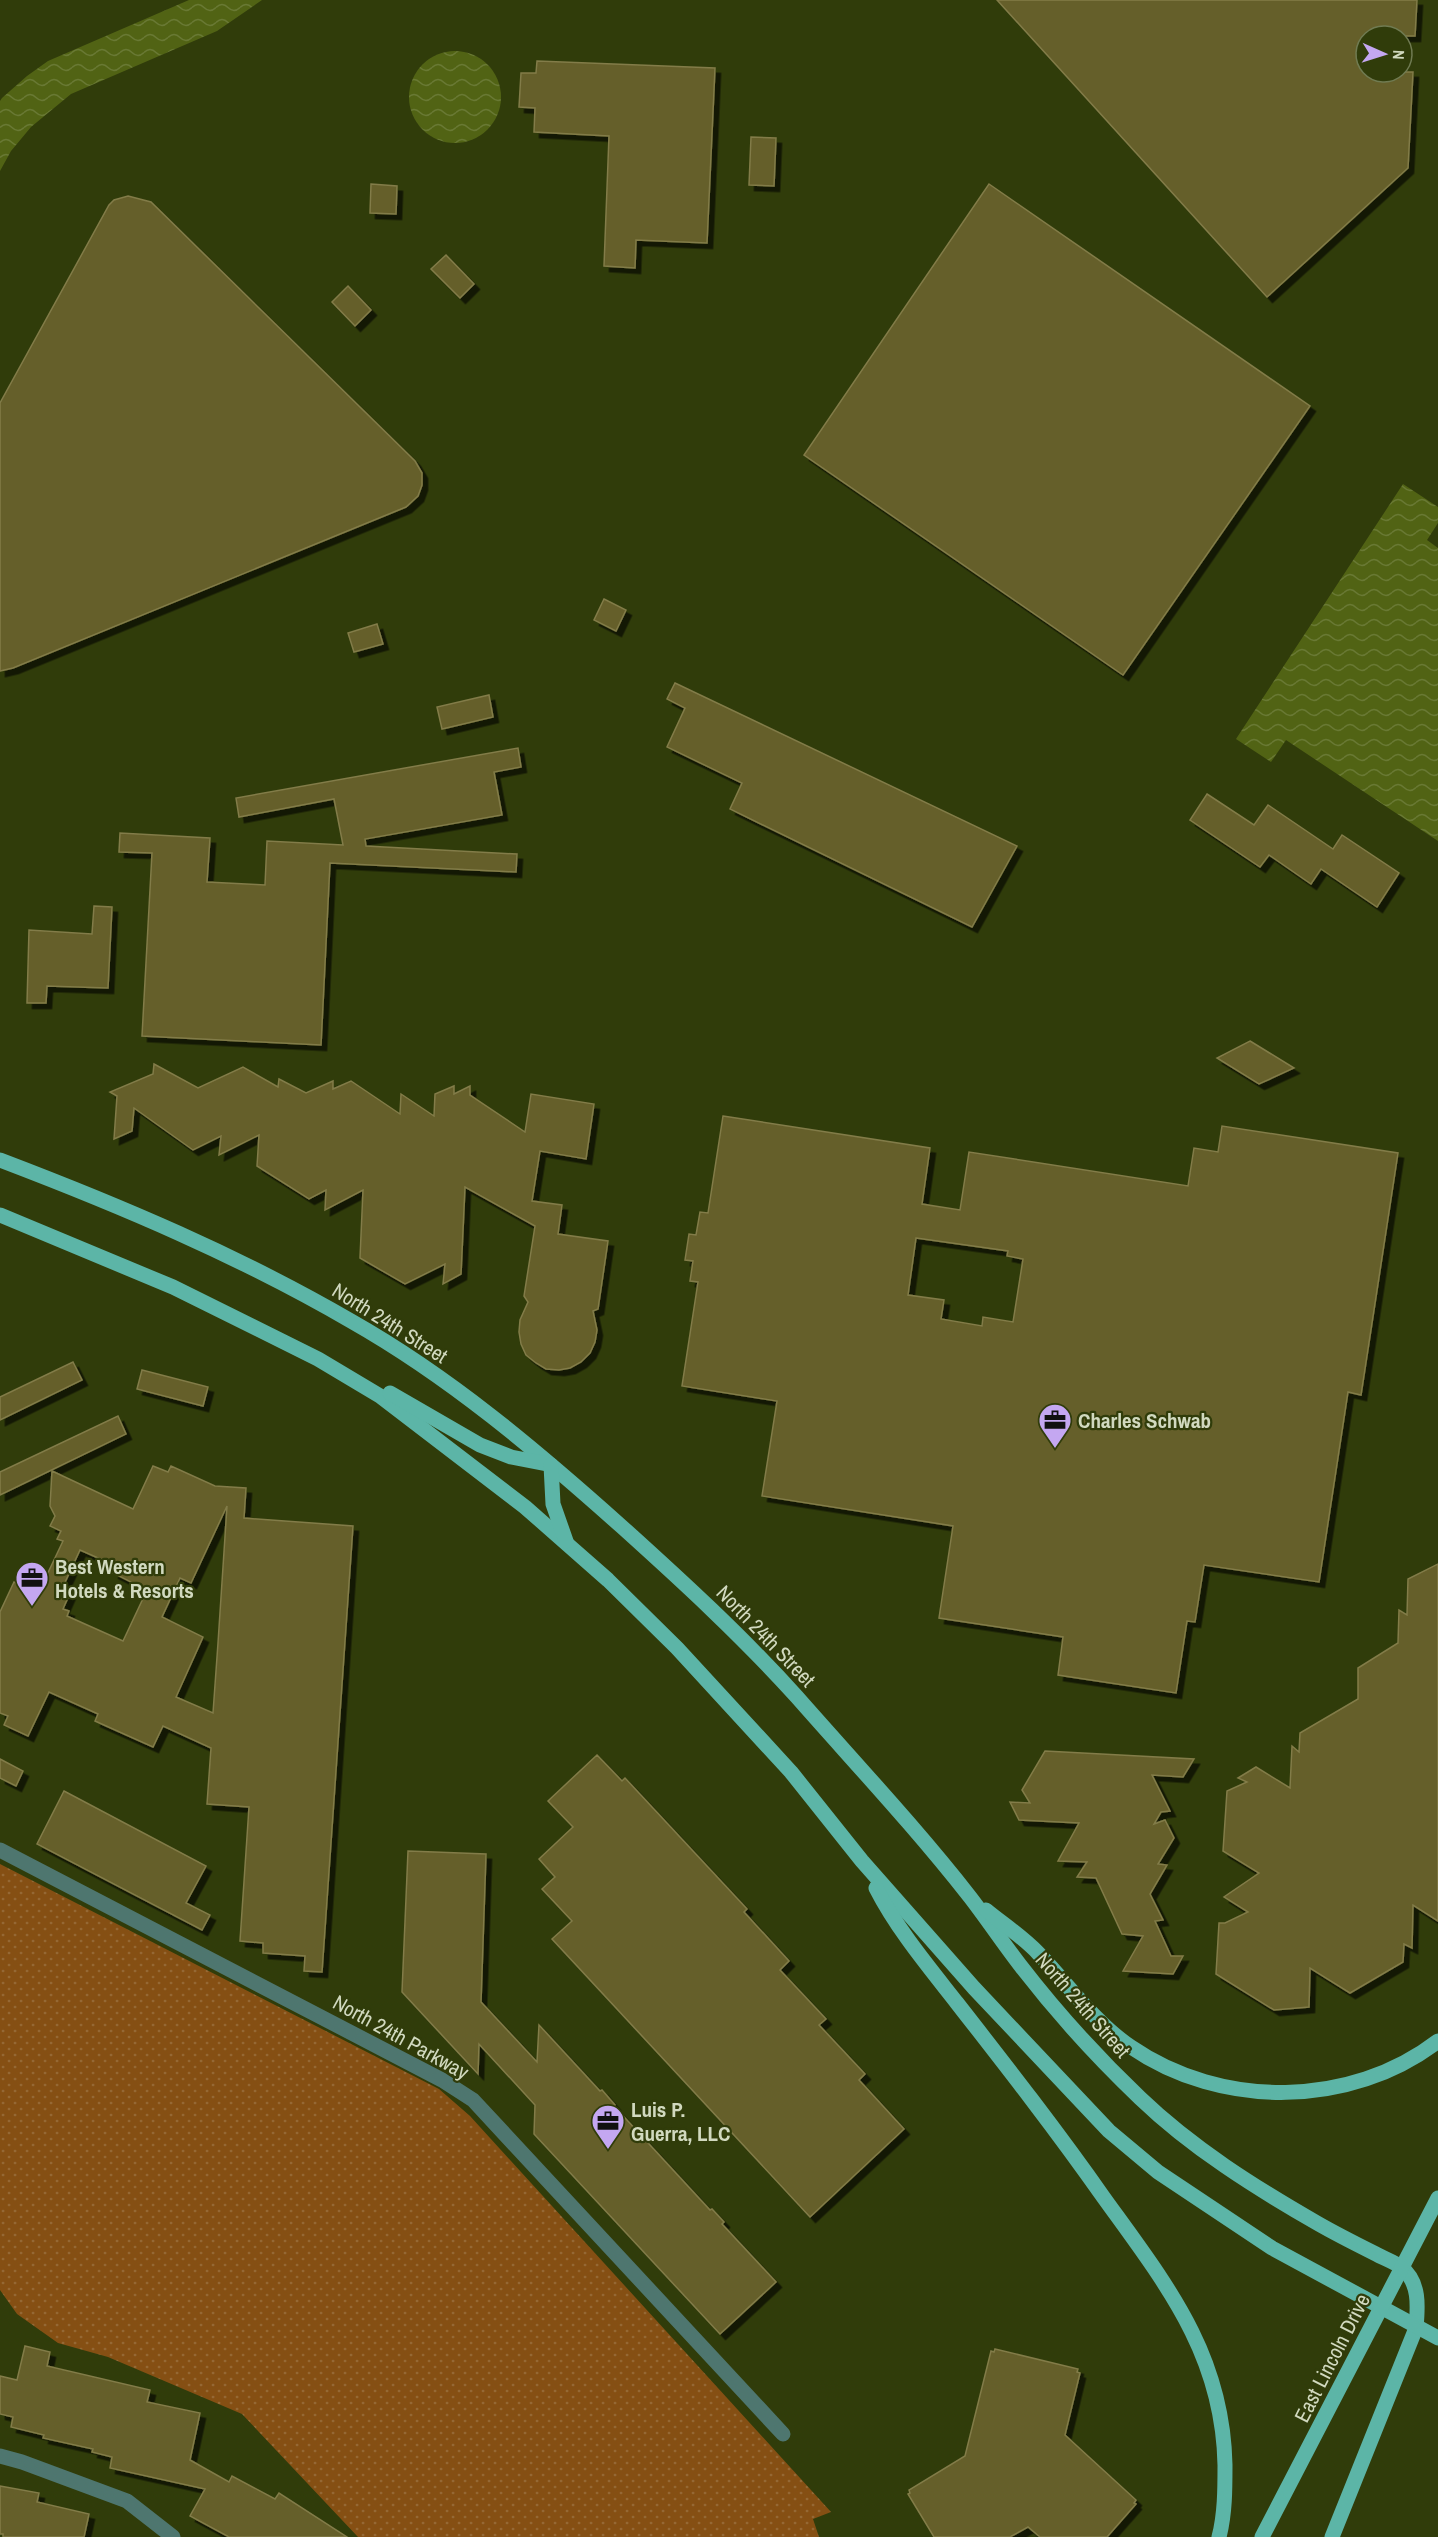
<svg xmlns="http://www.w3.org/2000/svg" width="1438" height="2537" viewBox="0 0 1438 2537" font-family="'Archivo Narrow',sans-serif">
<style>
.grass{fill:url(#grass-dots)}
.water{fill:url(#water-waves)}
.building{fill:#655e2a;stroke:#827c48;stroke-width:1.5;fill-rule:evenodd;filter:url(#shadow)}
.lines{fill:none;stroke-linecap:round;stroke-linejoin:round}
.minor{stroke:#4e766f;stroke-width:15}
.major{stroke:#5cb5a7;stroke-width:15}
.labels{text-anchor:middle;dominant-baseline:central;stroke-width:4.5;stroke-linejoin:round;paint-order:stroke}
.street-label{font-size:21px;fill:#d1d9bf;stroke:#303c0a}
.poi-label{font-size:21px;font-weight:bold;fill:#d1d9bf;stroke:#303c0a;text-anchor:start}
</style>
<defs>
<pattern id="grass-dots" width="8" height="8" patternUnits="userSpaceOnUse" patternTransform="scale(1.5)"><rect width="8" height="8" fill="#854f13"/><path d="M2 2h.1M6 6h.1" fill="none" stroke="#956834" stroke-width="1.8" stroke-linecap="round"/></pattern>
<pattern id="water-waves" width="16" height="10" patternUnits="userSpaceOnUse" patternTransform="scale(1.5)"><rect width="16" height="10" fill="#516314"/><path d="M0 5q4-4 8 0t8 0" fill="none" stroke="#697934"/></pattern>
<filter id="shadow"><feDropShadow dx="5.5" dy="5.5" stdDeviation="0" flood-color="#0009"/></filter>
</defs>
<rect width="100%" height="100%" fill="#303c0a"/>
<!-- grass -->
<path class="grass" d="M0 1864 439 2089 470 2116 831 2512 813 2519 819 2537H358L242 2414 108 2357 58 2343 17 2314 0 2290Z"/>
<!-- water -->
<g class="water">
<path d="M189 0H262L217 31 71 94 31 127 11 151 0 171V101L2 98 27 76 48 61Z"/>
<circle cx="455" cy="97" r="46"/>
<path d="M1403 484 1438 507V523L1427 540 1438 548V841L1286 740 1271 762 1236 739Z"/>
</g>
<!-- building -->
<g class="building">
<path d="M997 0H1417L1415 36H1366V72H1413L1408 168 1267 297Z"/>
<path d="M537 61 715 68 707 243 636 240 635 268 604 266 609 136 534 132 535 108 519 107 521 73H536Z"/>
<path d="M751 137 776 138 774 186 749 185Z"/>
<path d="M371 184 397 186 396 214 370 213Z"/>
<path d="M989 184 1310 406 1123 675 804 455Z"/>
<path d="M128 196 151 202 415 461 422 473V485L418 496 406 507 13 668 0 671V403L109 205 114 200Z"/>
<path d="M446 255 474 284 460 298 431 269Z"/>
<path d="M348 286 371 310 355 326 332 302Z"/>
<path d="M604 599 626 610 616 631 594 620Z"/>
<path d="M377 624 383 644 354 652 348 633Z"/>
<path d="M675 683 1017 846 972 927 730 809 742 783 667 747 685 708 667 699Z"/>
<path d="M489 695 493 717 442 729 437 707Z"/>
<path d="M518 748 521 767 494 772 502 815 365 839 366 846 517 854 516 872 330 863 321 1045 142 1036 152 853 119 852 120 833 210 838 207 882 265 885 267 841 343 845 334 799 239 817 236 798Z"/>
<path d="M1207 794 1254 825 1268 805 1333 849 1342 835 1399 873 1377 907 1321 869 1311 884 1269 855 1260 867 1190 820Z"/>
<path d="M94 906 112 907 108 988 47 986 46 1003H27L29 930 92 934Z"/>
<path d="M1250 1041 1294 1068 1259 1084 1217 1058Z"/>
<path d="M154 1064 198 1088 243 1067 278 1087 279 1079 306 1093 333 1081V1089L351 1081 400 1114 401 1094 434 1116 435 1094 454 1086V1094L470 1086V1095L525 1132 531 1094 594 1104 586 1159 540 1151 532 1201 562 1205 558 1234 608 1241 598 1309 593 1311 597 1330 595 1342 590 1353 581 1362 570 1368 559 1370 546 1369 536 1363 526 1355 521 1344 519 1332 520 1320 528 1302 524 1296 535 1226 465 1187 461 1274 443 1284 445 1264 405 1284 360 1258 363 1190 325 1210 326 1190 309 1199 257 1166 259 1135 219 1155 221 1136 193 1150 134 1108 132 1131 114 1139 117 1096 110 1092 153 1074Z"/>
<path d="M723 1116 930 1148 922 1204 960 1210 969 1152 1188 1186 1194 1148 1218 1152 1222 1126 1398 1153 1361 1395 1348 1392 1319 1582 1204 1565 1195 1622 1187 1621 1176 1693 1058 1675 1063 1637 939 1618 953 1526 762 1496 777 1401 682 1386 698 1282 690 1281 693 1261 685 1260 689 1234 696 1235 700 1212 708 1213ZM916 1238 1008 1251 1007 1256 1023 1259 1013 1322 983 1317 982 1326 941 1319 944 1300 908 1295Z"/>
<path d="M73 1362 82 1380 0 1420V1397Z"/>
<path d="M142 1370 208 1387 203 1406 137 1389Z"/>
<path d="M118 1416 126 1434 0 1495V1472Z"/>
<path d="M153 1466 168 1472 171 1466 215 1486 246 1488 244 1518 353 1526 322 1972 304 1971 305 1956 263 1953V1943L240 1941 249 1807 207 1804 211 1748 163 1726 153 1747 95 1721 98 1714 49 1692 28 1736 4 1725 8 1716 0 1713V1612L14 1582 26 1588 32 1576 44 1581 63 1541 57 1539 61 1531 50 1526 55 1516 50 1506 52 1471 133 1509ZM227 1506 218 1643 213 1713 176 1697 203 1637 162 1617 180 1578 191 1583ZM80 1550 116 1566 113 1573 147 1590 123 1641 67 1616 69 1611 63 1609 70 1593 62 1589Z"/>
<path d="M1438 1564V1921L1413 1905 1412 1948 1404 1944 1403 1962 1350 1993 1310 1968 1309 2007 1274 2010 1216 1974 1219 1923H1225L1248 1912 1224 1897 1259 1873 1223 1851 1227 1791 1247 1782 1238 1778 1256 1767 1290 1788 1292 1746 1299 1752 1300 1733 1358 1699V1668L1398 1643 1399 1610 1407 1615 1408 1579Z"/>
<path d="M1045 1751 1194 1759 1183 1777 1152 1775 1170 1811 1161 1812 1154 1824 1165 1820 1174 1838 1158 1864 1167 1865 1150 1894 1163 1920 1155 1921 1171 1956H1183L1173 1974 1123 1971 1143 1936 1122 1934 1096 1878 1077 1877 1087 1862 1058 1861 1079 1823 1019 1820 1010 1802 1030 1803 1022 1790Z"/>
<path d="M597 1755 622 1781 625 1778 747 1909 744 1912 789 1961 780 1970 826 2019 819 2025 865 2074 859 2080 904 2129 810 2217 552 1939 572 1921 542 1889 555 1877 539 1859 573 1827 548 1801Z"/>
<path d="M0 1759 23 1771 16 1786 0 1778Z"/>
<path d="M64 1791 206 1866 186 1903 210 1915 202 1930 37 1844Z"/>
<path d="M408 1851 486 1854 481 2002 537 2062 539 2025 600 2091 602 2090 615 2105 614 2106 710 2210 712 2209 724 2222 722 2224 776 2282 720 2334 534 2134 535 2105 479 2044 478 2074 402 1992Z"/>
<path d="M25 2346 50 2352 47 2366 150 2390 147 2402 200 2413 190 2460 229 2482 232 2476 275 2499 279 2493 347 2537H229L190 2516 205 2489 110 2468 112 2457 92 2452 93 2449 43 2438 44 2435 11 2427 13 2417 0 2414V2376L17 2380Z"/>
<path d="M995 2349 1078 2369 1077 2372 1080 2373 1065 2435 1136 2500 1134 2503 1136 2504 1107 2537H1040L1028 2527 1010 2537H934L908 2494 910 2493 909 2490 965 2456 991 2351 994 2352Z"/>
<path d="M0 2486 39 2493 37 2502 89 2514 84 2537H3V2534H0Z"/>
</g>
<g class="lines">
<!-- minor -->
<g class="minor">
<path d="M0 1850 442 2080 473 2100 783 2434"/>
<path d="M0 2456 22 2462 127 2501 173 2537"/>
</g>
<!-- major -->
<g class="major">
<path d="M0 1160C121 1206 239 1256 351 1321 450 1377 537 1451 621 1526 682 1581 742 1636 797 1697 855 1763 916 1828 970 1897 987 1919 1003 1943 1020 1965 1057 2013 1097 2057 1140 2098 1192 2148 1256 2188 1317 2223 1336 2234 1356 2244 1376 2254 1383 2258 1394 2262 1401 2267 1420 2282 1418 2306 1416 2328L1332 2537"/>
<path d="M0 1215 173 1287 318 1359 380 1396 525 1507 608 1580 677 1648 791 1772 862 1861 974 1988 1109 2131 1158 2172 1272 2248 1438 2338"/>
<path d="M390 1393 480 1445 511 1457 547 1464"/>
<path d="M551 1465 553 1504 566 1541"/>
<path d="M876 1888C897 1929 928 1966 957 2003 1007 2067 1057 2131 1104 2198 1166 2284 1223 2354 1225 2465 1225 2489 1225 2514 1219 2537"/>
<path d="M986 1910C1003 1924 1023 1937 1038 1953 1068 1984 1095 2023 1131 2047 1221 2109 1351 2108 1438 2041"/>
<path d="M1262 2537 1438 2198"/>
</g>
</g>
<!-- icons -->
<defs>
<symbol id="office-pin" viewBox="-11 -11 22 30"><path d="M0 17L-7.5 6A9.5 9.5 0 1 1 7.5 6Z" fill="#c4a7f1" stroke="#303c0a"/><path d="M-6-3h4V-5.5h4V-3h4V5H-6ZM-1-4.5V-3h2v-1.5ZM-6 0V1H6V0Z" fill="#111"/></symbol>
</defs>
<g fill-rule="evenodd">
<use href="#office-pin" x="1036" y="1401" width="38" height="52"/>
<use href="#office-pin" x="13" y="1559" width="38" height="52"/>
<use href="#office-pin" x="589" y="2102" width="38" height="52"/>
</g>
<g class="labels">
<!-- street labels -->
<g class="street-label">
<text transform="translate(390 1323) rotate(32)">North 24th Street</text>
<text transform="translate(766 1636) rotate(46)">North 24th Street</text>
<text transform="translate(1083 2005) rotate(49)">North 24th Street</text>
<text transform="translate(401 2037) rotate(29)">North 24th Parkway</text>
<text transform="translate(1332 2358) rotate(-63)">East Lincoln Drive</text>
</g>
<!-- poi labels -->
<g class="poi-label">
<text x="1078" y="1420">Charles Schwab</text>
<text x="55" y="1566">Best Western<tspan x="55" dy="24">Hotels &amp; Resorts</tspan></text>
<text x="631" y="2109">Luis P.<tspan x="631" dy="24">Guerra, LLC</tspan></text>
</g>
</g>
<!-- north arrow -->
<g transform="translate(1384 54) rotate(93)"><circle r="28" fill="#303c0a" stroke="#707b52" stroke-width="1.5"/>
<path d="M0-4.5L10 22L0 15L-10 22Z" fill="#c4a7f1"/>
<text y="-9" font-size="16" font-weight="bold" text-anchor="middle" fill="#d1d9bf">N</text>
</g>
</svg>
